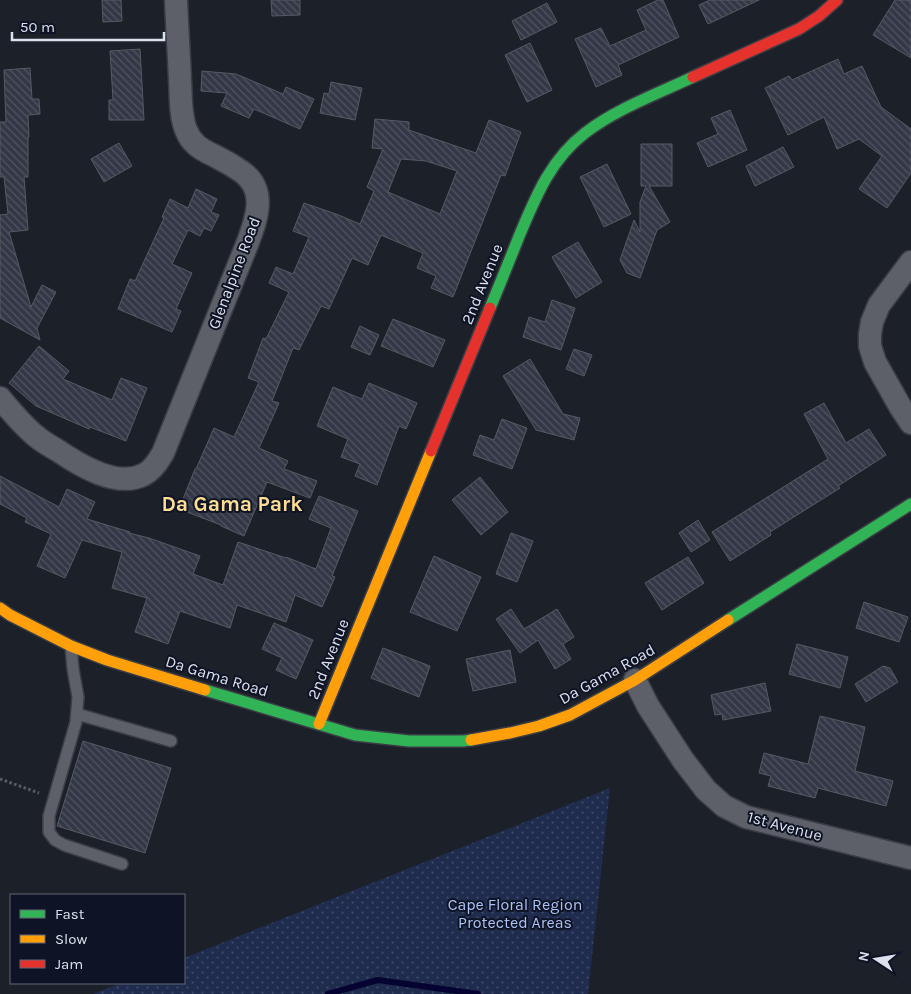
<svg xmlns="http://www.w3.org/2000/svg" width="911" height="994" viewBox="0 0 911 994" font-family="Karla,sans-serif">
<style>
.park{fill:url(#park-dots)}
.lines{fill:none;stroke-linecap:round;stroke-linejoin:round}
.stream{stroke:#040331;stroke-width:6}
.building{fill:url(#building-back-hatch);stroke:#565a62;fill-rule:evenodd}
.lane-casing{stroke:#3a3d45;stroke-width:14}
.street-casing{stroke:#3a3d45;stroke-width:25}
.fast-casing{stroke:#3a3d45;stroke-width:14}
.slow-casing{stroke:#3a3d45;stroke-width:14}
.jam-casing{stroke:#3a3d45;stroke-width:14}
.path{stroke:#5a5d64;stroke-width:3;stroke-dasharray:2.5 2.5;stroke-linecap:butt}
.lane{stroke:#5d6068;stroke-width:11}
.street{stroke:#5d6068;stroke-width:22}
.fast{stroke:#30b455;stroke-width:11}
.slow{stroke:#ff9f0a;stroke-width:11}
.jam{stroke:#e5322d;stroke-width:11}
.labels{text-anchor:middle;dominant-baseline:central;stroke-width:4;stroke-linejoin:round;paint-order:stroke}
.street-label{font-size:16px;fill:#dbe1ed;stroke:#0e1425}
.park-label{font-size:16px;fill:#abc0f4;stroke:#0e1425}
.district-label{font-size:21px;font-weight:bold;fill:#fddd92;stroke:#0e1425}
</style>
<defs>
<pattern id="park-dots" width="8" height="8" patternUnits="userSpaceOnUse" patternTransform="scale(1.25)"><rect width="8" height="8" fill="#1f2c4e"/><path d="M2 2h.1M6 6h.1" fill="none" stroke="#3f4a68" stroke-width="1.8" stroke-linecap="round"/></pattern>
<pattern id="building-back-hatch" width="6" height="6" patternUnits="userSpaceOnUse" patternTransform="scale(1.25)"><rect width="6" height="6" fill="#333847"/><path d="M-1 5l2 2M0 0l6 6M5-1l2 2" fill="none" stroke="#505462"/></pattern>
</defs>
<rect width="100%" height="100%" fill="#1c2029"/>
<!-- park -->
<path class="park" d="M610 788 588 994H93L121 983H184V958Z"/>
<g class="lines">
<!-- stream -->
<path class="stream" d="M328 994 378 980 478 994"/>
</g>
<!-- building -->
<g class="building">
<path d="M102 0H121L122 21 103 22Z"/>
<path d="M271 0H300V15L272 16Z"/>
<path d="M658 0H663L679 37 618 65 622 75 596 87 575 39 601 28 610 46 646 30 637 10Z"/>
<path d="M710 0H759L708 24 699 5Z"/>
<path d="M895 0H911V58L873 35Z"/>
<path d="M547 3 557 22 521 40 512 21Z"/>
<path d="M530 43 552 90 527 102 505 55Z"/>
<path d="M140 49 144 120H109V100H113L110 51Z"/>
<path d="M838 59 844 74 862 66 881 107 911 129V173L887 208 859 189 882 156 859 139 837 149 824 117 788 135 765 88 789 76 792 80Z"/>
<path d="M30 68 32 99H39L40 114 28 115 29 137H28V177H24L28 230 9 232 31 307 42 285 56 292 37 328 40 340 0 318V215L8 214 4 177H0V122H6L4 70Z"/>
<path d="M202 71 236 74 283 94 286 87 314 99 300 129 254 109 249 118 221 106 227 93 201 91Z"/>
<path d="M331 82 362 88 355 120 320 113 324 93 329 94Z"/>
<path d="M730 110 747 150 708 167 697 143 718 134 711 118Z"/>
<path d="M375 119 409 122V130L476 153 489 120 521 132 505 176 501 175 453 297 431 288 436 276 417 268 423 253 381 235 368 265 352 258 329 309 321 306 299 350 293 348 272 401 279 403 259 448 288 461 284 469 317 481 310 498 267 482 244 536 221 526V525L179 509 195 469H196L214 428 234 437 259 382 248 378 263 338 266 339 289 292 269 283 276 267 293 274 309 237 293 231 304 203 336 214 360 224 374 191 367 187 383 149 372 148ZM401 159 426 161 457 171 440 214 388 192Z"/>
<path d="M119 143 132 166 104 182 91 159Z"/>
<path d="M641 144H672V186H649L670 222 657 230 640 278 627 273 620 260 634 220 640 232V202L646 186H641Z"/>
<path d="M783 147 794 167 755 186 746 166Z"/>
<path d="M607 164 631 214 604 227 580 177Z"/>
<path d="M196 189 217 199 211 212 219 215 211 231 204 228 200 236 188 230 172 264 192 273 176 309 181 311 172 332 118 309 130 279 135 281 164 218 162 217 170 199 188 208Z"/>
<path d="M578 242 602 282 576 298 552 257Z"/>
<path d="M552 300 575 308 561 350 523 337 529 317 545 322Z"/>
<path d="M393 319 445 340 433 367 381 346Z"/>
<path d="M360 326 379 335 370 355 351 347Z"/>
<path d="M39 346 69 371 63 379 112 400 121 378 147 388 126 441 90 427 89 429 36 406 9 383Z"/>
<path d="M574 349 592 355 584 376 566 369Z"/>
<path d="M530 359 563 414 580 418 574 440 536 430 503 376Z"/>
<path d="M369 383 417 403 406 429 399 426 377 485 355 476 360 464 341 457 348 439 317 426 333 387 362 399Z"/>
<path d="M824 403 846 443 869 429 886 455 838 486 840 488 770 532 771 535 730 561 712 532 828 459 804 414Z"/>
<path d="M502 419 527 428 512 469 473 455 480 435 494 440Z"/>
<path d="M0 476 59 507 67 489 95 502 87 519 130 532 129 533 149 538 200 556 193 574 223 585 238 542 286 558V557L316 569 331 528 309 519 319 496 358 511 332 576 335 577 322 607 295 595 286 622 237 605 230 628 180 611 168 644 135 632 147 598 112 588 122 552 82 540 65 578 37 566 51 534 25 522 27 518 0 504Z"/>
<path d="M480 477 508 512 481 535 452 500Z"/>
<path d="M698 520 710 540 691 552 679 533Z"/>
<path d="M511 533 533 541 517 582 496 574Z"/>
<path d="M434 556 481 577 457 631 410 612Z"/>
<path d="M688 557 704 583 662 610 645 583Z"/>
<path d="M864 602 908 617 899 642 856 628Z"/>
<path d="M511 609 524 629 557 609 574 637 563 644 571 659 555 669 538 640 520 653 496 619Z"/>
<path d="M274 623 313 640 296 679 276 670 282 658 262 649Z"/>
<path d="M797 644 848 657 840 688 789 674Z"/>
<path d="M383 648 430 666 419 697 371 678Z"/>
<path d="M510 650 516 682 473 691 466 659Z"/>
<path d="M883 666 890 668 898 682 866 702 855 684Z"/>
<path d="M765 683 771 711 723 720 722 714 715 715 711 695Z"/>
<path d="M820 716 865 727 855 771 893 781 886 806 818 788 815 798 768 786 771 776 759 773 764 753 808 764Z"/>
<path d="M83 741 171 768 145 853 57 826Z"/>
</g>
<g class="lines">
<defs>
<g id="lane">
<path d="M71 646 73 669 78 697 76 722 49 816V832L55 840 64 845 122 864"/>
<path d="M77 714 171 741"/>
</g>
<g id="street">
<path d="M911 262 879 305 872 322 870 334V346L875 362 901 408 911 423"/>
<path d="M0 398C11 411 23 426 37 437 43 442 50 446 57 450 79 465 116 488 143 475 152 471 158 462 163 453L248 242C258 215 268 186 236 168 229 163 220 159 213 155 200 149 191 143 186 130 180 115 181 96 180 80 179 54 177 27 176 0"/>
<path d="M635 680 648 706 683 760 706 790 724 806 746 817 911 858"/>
</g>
<g id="fast">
<path d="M490 308C500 284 510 259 520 234 536 196 551 159 585 133 616 109 657 94 693 77"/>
<path d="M728 620 911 504"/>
<path d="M205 690 355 735 409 741H463L471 740"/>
</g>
<g id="slow">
<path d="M0 608 10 615 71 646 107 660 205 690"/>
<path d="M319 724 431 451"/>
<path d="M471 740 510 733 539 726 570 715 635 680 728 620"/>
</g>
<g id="jam">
<path d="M693 77 799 29 819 16 837 0"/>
<path d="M431 451 490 308"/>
</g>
</defs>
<!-- lane casing -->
<use href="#lane" class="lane-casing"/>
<!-- street casing -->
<use href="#street" class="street-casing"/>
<!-- fast casing -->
<use href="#fast" class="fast-casing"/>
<!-- slow casing -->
<use href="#slow" class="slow-casing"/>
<!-- jam casing -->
<use href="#jam" class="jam-casing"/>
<!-- path -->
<path class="path" d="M0 779 39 793"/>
<!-- lane -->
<use href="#lane" class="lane"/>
<!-- street -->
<use href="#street" class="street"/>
<!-- fast -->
<use href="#fast" class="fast"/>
<!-- slow -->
<use href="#slow" class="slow"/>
<!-- jam -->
<use href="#jam" class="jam"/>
</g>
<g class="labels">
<!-- street labels -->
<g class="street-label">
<text transform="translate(234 273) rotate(-69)">Glenalpine Road</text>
<text transform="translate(482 284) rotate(-68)">2nd Avenue</text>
<text transform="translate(328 659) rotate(-68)">2nd Avenue</text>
<text transform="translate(607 674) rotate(-29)">Da Gama Road</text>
<text transform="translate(217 676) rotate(17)">Da Gama Road</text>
<text transform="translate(785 826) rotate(15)">1st Avenue</text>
</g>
<!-- park labels -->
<g class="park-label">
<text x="515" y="904">Cape Floral Region<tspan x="515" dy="18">Protected Areas</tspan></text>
</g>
<!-- district labels -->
<g class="district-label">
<text x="232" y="504">Da Gama Park</text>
</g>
</g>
<!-- legend -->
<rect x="10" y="894" width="175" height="90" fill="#0e1425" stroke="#606675"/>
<rect x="20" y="910" width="25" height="8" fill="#30b455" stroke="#606675"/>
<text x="55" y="919" font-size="15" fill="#dbe1ed">Fast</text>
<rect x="20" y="935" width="25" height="8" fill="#ff9f0a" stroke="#606675"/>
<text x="55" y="944" font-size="15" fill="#dbe1ed">Slow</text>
<rect x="20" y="960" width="25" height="8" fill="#e5322d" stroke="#606675"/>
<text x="55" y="969" font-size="15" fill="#dbe1ed">Jam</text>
<!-- north arrow -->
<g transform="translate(876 959) rotate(282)" stroke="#0e1425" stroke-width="4" paint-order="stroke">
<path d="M0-4L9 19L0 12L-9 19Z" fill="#dbe1ed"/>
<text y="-8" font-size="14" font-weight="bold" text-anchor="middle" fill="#dbe1ed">N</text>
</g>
<!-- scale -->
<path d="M12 32v8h152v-8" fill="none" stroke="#dbe1ed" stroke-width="2.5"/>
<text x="20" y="32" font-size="15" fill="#dbe1ed" stroke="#0e1425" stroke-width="4" paint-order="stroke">50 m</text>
</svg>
